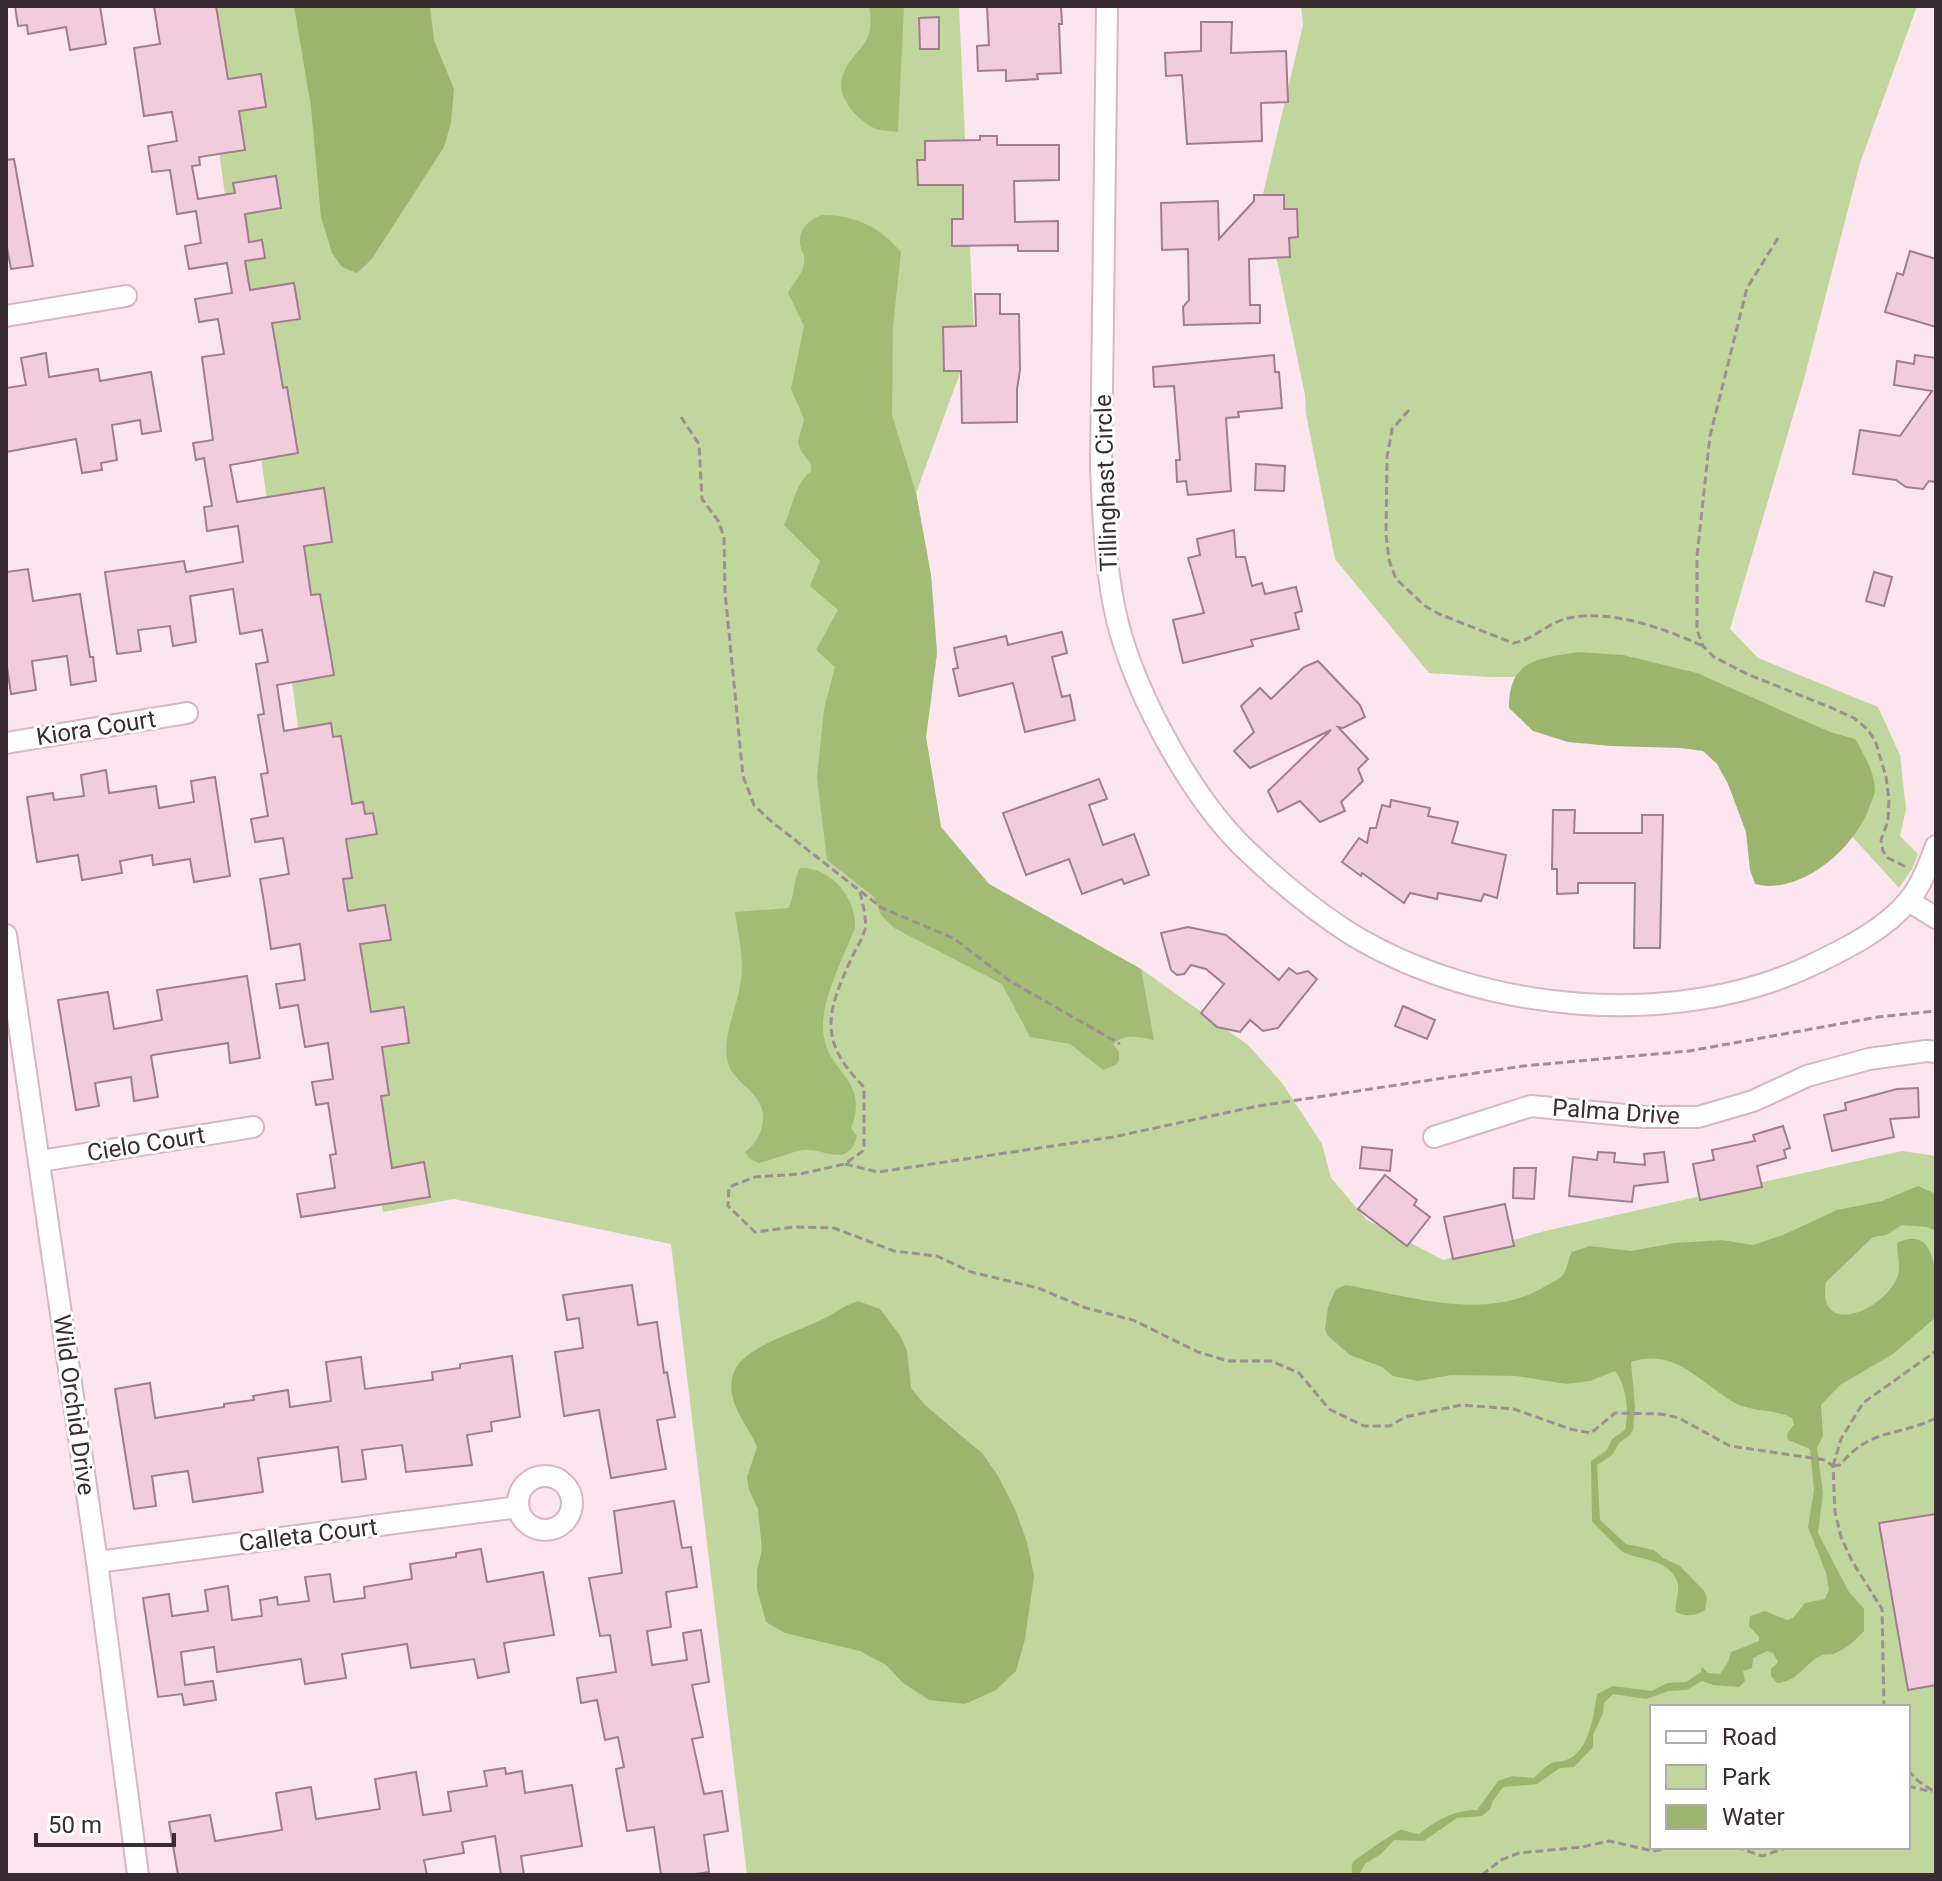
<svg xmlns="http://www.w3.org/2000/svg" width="1942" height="1881" viewBox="0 0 1942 1881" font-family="Roboto,sans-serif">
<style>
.green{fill:#c1d69d;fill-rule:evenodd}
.forest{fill:#a3bc75}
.water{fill:#9cb56e}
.building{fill:#f1ccdc;stroke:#a07e8e;stroke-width:2}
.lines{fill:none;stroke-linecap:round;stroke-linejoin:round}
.street-casing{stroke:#d9b5c5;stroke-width:24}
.path{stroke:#a08e96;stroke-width:3;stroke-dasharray:8 4;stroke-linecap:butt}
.street{stroke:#fff;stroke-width:20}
.labels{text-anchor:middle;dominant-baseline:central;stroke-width:6;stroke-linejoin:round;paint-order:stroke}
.street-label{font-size:24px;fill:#3a2c33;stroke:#fff}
</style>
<rect width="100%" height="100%" fill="#fbe5ef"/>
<!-- green -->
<g class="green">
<path d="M199 6H959L974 335 916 493 931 575 937 653 926 737 941 827 989 884 1141 969 1248 1045 1282 1083 1322 1144 1331 1178 1367 1220 1443 1260 1545 1231 1902 1151 1936 1156V1875H747L671 1244 454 1199 383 1212 315 850ZM1652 1707H1908V1847H1652Z"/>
<path d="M1301 6H1917L1860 163 1804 379 1730 629 1758 658 1878 707 1900 755 1906 809 1900 836 1918 854 1912 869 1899 888 1849 833 1865 796 1565 677H1489L1429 673 1335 559 1306 414 1305 395 1263 194 1303 25Z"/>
</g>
<!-- forest -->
<g class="forest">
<path d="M869 6H904L898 132C892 131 885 131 879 130 861 124 836 99 842 78 852 46 877 50 869 6Z"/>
<path d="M822 215C855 215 880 227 901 252L893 326 892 415 916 493 931 575 937 653 926 737 941 827 989 884 1141 969 1154 1040C1139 1037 1126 1033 1113 1044L1119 1052V1060L1117 1064 1103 1070 1070 1044 1030 1037 1002 984 894 928 881 915 874 897 827 860 817 778 824 709 835 667 816 650 838 610 810 586 820 561 784 525C793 507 794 485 811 471V464L801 451 798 442 804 419 791 389 804 326 788 293C793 283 803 274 804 263 806 255 801 251 800 244 798 229 810 219 822 215Z"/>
<path d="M800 868C831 867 857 898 855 928 844 956 822 998 823 1028 824 1074 871 1077 851 1128L857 1136C849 1170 821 1147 803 1150 788 1153 774 1159 759 1163L750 1159 745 1152C757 1143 764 1129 763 1115 761 1090 731 1083 727 1059 723 1033 738 1006 741 980 744 957 738 935 735 912L788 908C796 895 792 881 800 868Z"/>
</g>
<!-- water -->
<g class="water">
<path d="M294 6H430L434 40 454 89 451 123 444 147 371 260 357 273 342 267 332 253 321 217 311 107Z"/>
<path d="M1578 652 1623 655 1697 673 1830 732 1855 739C1864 754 1875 773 1875 791 1874 796 1871 803 1869 808 1854 849 1800 896 1755 884L1750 870 1746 832 1728 784 1717 764 1703 751 1681 748 1611 746 1568 742 1533 731 1509 708C1509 659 1538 659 1578 652Z"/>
<path d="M1918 1186 1936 1194V1231L1927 1227 1902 1225 1886 1235 1873 1237 1826 1282C1816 1340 1887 1310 1898 1275 1901 1264 1897 1254 1897 1243 1942 1221 1936 1291 1936 1317L1893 1354 1840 1385 1821 1405 1823 1436 1817 1448 1823 1493 1818 1533 1849 1592 1864 1609V1631C1856 1640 1845 1650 1833 1654 1829 1655 1824 1654 1820 1656 1805 1663 1798 1682 1777 1683L1771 1676V1669L1778 1662 1773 1653 1767 1651 1753 1658 1752 1668 1743 1671 1745 1681 1739 1687 1713 1685 1702 1681 1687 1690 1669 1691 1646 1699 1613 1694 1604 1703 1603 1713 1593 1735V1747L1574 1767 1560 1768 1537 1784 1503 1787 1493 1801 1490 1809 1482 1816 1457 1818 1424 1841 1394 1840 1381 1854 1365 1864 1359 1875H1352C1352 1871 1351 1866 1353 1862 1354 1860 1398 1830 1401 1830 1406 1830 1413 1834 1419 1834 1437 1820 1454 1810 1477 1810L1498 1781 1512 1776 1534 1778C1540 1772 1546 1765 1554 1762 1558 1761 1562 1762 1566 1760 1589 1753 1594 1713 1597 1694L1613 1686 1652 1691 1667 1683 1686 1682 1701 1672 1702 1667 1708 1673 1720 1674 1728 1662 1731 1652 1759 1641V1637L1749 1626 1750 1616 1765 1611 1787 1620 1793 1618 1805 1603 1825 1599 1829 1590 1826 1573 1808 1527 1814 1490 1810 1449 1788 1440 1787 1434 1794 1424 1792 1418C1775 1409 1754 1412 1737 1404 1701 1385 1677 1347 1631 1362L1635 1407 1633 1430 1630 1435 1620 1442 1612 1455 1597 1465 1600 1520 1626 1544 1654 1550 1663 1558 1680 1566 1705 1592 1707 1598 1705 1610C1695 1616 1686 1617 1676 1612 1674 1602 1681 1592 1677 1581 1668 1558 1638 1560 1623 1552 1620 1550 1595 1525 1592 1521L1591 1461 1607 1450 1612 1439 1625 1430C1629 1412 1627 1386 1615 1371L1590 1381 1566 1384 1516 1376 1451 1375 1418 1381 1393 1376 1382 1367 1350 1355 1327 1335 1325 1329 1328 1307 1336 1289 1346 1285C1409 1296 1489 1323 1547 1285 1551 1283 1560 1279 1563 1275 1567 1269 1568 1259 1572 1252L1590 1246 1631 1251 1674 1243 1722 1240 1753 1245 1783 1235 1837 1210 1882 1201Z"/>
<path d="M858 1301 880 1309 899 1334 907 1350 911 1388 925 1405 983 1454 998 1476 1015 1509 1027 1542 1034 1576 1025 1639 1016 1671 996 1690 965 1704 929 1700 903 1683 886 1665 860 1651 785 1633 766 1622 757 1589V1570L762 1550 758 1509 749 1490 747 1477 757 1447C748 1424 727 1405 732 1378 733 1373 737 1365 741 1361 763 1340 798 1332 825 1318 837 1312 845 1305 858 1301Z"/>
</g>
<!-- building -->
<g class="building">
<path d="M15 6H100L106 44 70 50 66 27 28 34 27 25 18 26Z"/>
<path d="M154 6H216L228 79 261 74 266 107 239 111 245 150 199 157 200 165 192 166 198 199 235 193 233 183 276 176 281 208 245 214 249 242 262 240 265 258 245 261 250 290 294 283 300 319 272 323 283 388 287 387 298 453 230 465 237 502 324 488 332 542 304 546 311 595 320 594 334 675 277 685 284 731 331 723 333 737 341 736 352 804 363 802 365 814 373 813 377 834 346 839 352 878 343 879 348 911 385 905 391 940 360 944 371 1012 404 1007 409 1043 382 1047 389 1095 381 1096 392 1168 424 1162 430 1197 301 1217 297 1194 335 1188 330 1155 336 1154 328 1103 316 1105 312 1082 333 1079 328 1043 305 1047 298 1005 280 1008 276 984 305 980 300 944 271 949 264 902 260 879 289 874 283 838 255 842 251 819 268 816 261 774 268 773 258 715 264 714 256 664 268 662 262 630 240 634 233 589 190 596 196 642 173 646 170 626 138 630 141 651 117 654 105 572 184 561 186 572 243 562 238 526 207 531 204 507 212 506 204 458 196 460 193 443 213 440 202 357 224 354 218 319 199 322 195 299 232 293 227 263 189 269 185 246 201 243 196 211 177 214 170 170 152 172 148 146 177 141 172 112 144 116 134 48 160 44Z"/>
<path d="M987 6H1061L1062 24H1059L1061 73 1037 74 1038 79 1006 81V70L978 71 977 46 989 45Z"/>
<path d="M939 17V49H920L919 18Z"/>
<path d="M1201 22H1232L1231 53 1286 51 1288 102 1261 103 1262 141 1187 144 1182 75 1166 76 1165 53 1201 51Z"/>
<path d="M980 136H997V145H1059V180L1014 181 1015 222 1058 221V251H1018V245L952 246V219H963V185H918L917 160H925V141L980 140Z"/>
<path d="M14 159 33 266 11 269 6 242V160Z"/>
<path d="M1254 195H1284V209H1297L1298 237 1289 238 1290 257 1249 259 1250 305H1260V323L1184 325 1183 307 1189 300 1188 249 1162 250 1161 203 1218 201 1219 239 1254 201Z"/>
<path d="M1910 251 1936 259V327L1885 312 1897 273 1903 275Z"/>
<path d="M975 294H1000V314H1019L1020 370 1017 389V422L962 423 961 371H944L943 327 976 326Z"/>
<path d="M46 353 49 377 98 369 100 381 151 372 161 431 142 434 140 420 112 425 117 460 101 463 102 470 82 473 76 439 6 452V388L26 385 21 358Z"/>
<path d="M1274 355 1275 372H1279L1282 408 1238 412 1239 417 1226 418 1231 491 1188 495 1186 481 1177 482 1176 460H1180L1174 386 1154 387 1153 367Z"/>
<path d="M1915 355 1936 358V482L1929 481 1923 489 1906 487 1896 480 1853 474 1860 430 1900 436 1932 391 1894 385 1897 361 1914 364Z"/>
<path d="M1256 464 1285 466 1284 491 1255 490Z"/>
<path d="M1234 530 1236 557H1245L1252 586 1262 583 1265 594 1296 587 1302 611 1295 613 1299 629 1251 640 1253 646 1183 663 1173 620 1204 613 1188 558 1200 555 1197 539Z"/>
<path d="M28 569 33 601 80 594 90 657H93L96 681 71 685 67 656 32 661 36 690 11 694 6 660V572Z"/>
<path d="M1874 572 1892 577 1884 606 1866 601Z"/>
<path d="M1062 632 1067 653 1052 657 1062 697 1070 695 1075 720 1025 732 1013 683 959 696 953 669 958 668 954 648 1006 636 1008 645Z"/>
<path d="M1318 661 1360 705 1365 717 1343 728 1338 727 1368 759 1358 769 1363 781 1341 802 1345 811 1320 822 1300 801 1278 812 1268 791 1331 730 1250 768 1234 751 1254 732 1241 706 1260 688 1271 699 1304 667Z"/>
<path d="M106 770 109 793 156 786 159 808 194 802 191 781 215 777 230 876 194 882 190 859 153 865 152 855 120 861 122 873 82 880 78 855 37 862 27 797 53 793 54 800 84 796 81 775Z"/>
<path d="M1099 779 1107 799 1089 805 1103 845 1134 834 1149 875 1124 884 1122 879 1082 894 1069 859 1026 875 1003 813Z"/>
<path d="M1391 800 1430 808 1428 816 1458 822 1452 843 1506 855 1497 898 1484 894 1481 901 1438 893 1437 899 1410 893 1404 903 1362 873 1361 876 1342 862 1359 838 1367 843 1370 828H1376L1382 805 1390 807Z"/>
<path d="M1553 810H1575L1574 833H1642V815H1663L1660 948H1634L1635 883H1578V893L1557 894V869H1552Z"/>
<path d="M1188 927 1226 935 1279 980 1289 968 1297 974 1308 971 1317 979 1278 1028 1263 1031 1250 1020 1240 1032 1217 1027 1201 1013 1224 984 1206 969 1191 965 1184 974 1177 975 1171 970 1161 933Z"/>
<path d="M247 976 260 1058 230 1063 228 1043 153 1055 151 1056 158 1097 134 1101 131 1077 95 1083 99 1106 76 1110 58 1000 108 992 114 1029 162 1020 157 990Z"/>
<path d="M1403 1006 1435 1020 1427 1039 1395 1026Z"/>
<path d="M1918 1088 1919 1117 1890 1119 1894 1137 1832 1151 1824 1115 1846 1110 1845 1103 1897 1089Z"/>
<path d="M1783 1126 1790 1148 1784 1150 1786 1158 1757 1166 1762 1187 1700 1200 1693 1164 1714 1160 1712 1150 1755 1141 1753 1135Z"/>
<path d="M1362 1147 1392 1150 1390 1171 1360 1168Z"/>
<path d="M1598 1152 1615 1153 1614 1162 1645 1165 1644 1154 1664 1152 1668 1182 1634 1186 1632 1202 1569 1196 1573 1157 1597 1160Z"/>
<path d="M1514 1168H1536L1534 1199 1513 1198Z"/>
<path d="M1385 1175 1417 1200 1414 1205 1430 1217 1407 1246 1358 1209Z"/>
<path d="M1505 1204 1514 1246 1453 1259 1444 1217Z"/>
<path d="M632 1285 638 1325 657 1322 664 1373 667 1372 675 1417 657 1420 666 1469 611 1478 599 1410 564 1416 555 1352 583 1348 579 1318 567 1320 563 1295Z"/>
<path d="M512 1356 520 1417 491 1422 492 1431 467 1435 472 1465 406 1472 402 1445 362 1450 366 1479 342 1482 338 1447 258 1458 263 1492 193 1502 188 1471 152 1476 156 1506 134 1509 115 1389 150 1383 155 1418 224 1407V1404L254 1400 253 1396 288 1390 290 1407 331 1401 326 1362 361 1357 365 1389 433 1380 432 1372 460 1368V1364Z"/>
<path d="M674 1501 682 1548 691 1547 697 1587 666 1592 671 1627 647 1631 652 1665 687 1660 683 1633 701 1630 709 1682 692 1685 703 1737 692 1739 704 1794 722 1791 728 1831 704 1835 709 1872 689 1875H661L654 1827 627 1831 616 1769 624 1767 618 1737 605 1740 597 1700 581 1703 577 1678 616 1672 610 1635 600 1636 589 1578 622 1573 614 1511Z"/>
<path d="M1936 1514V1685L1908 1690 1879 1523Z"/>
<path d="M481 1549 487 1582 543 1572 554 1635 504 1643 509 1672 478 1678 474 1659 411 1668 407 1644 342 1654 346 1678 305 1684 301 1659 217 1672 214 1647 181 1652 185 1685 213 1681 216 1700 184 1705 182 1694 158 1697 143 1598 169 1594 172 1616 208 1611 205 1590 228 1586 232 1620 262 1616 260 1600 277 1597 278 1605 309 1601 305 1577 330 1574 334 1602 365 1598 364 1587 412 1579 410 1564 456 1557V1553Z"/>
<path d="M505 1768 506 1774 522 1771 525 1793 572 1785 582 1846 521 1856 524 1875H501L495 1836 462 1842 464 1853 424 1860 427 1875H178L169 1822 210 1815 215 1841 282 1830 276 1793 311 1787 316 1819 380 1809 375 1779 416 1772 423 1815 451 1811 448 1792 487 1786 484 1771Z"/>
</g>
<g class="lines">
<defs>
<g id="street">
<path d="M1107 6 1101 467C1103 514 1105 560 1114 606 1129 683 1187 791 1242 846 1274 877 1313 910 1351 934 1481 1013 1676 1031 1814 964 1847 948 1886 929 1909 900 1922 884 1929 864 1936 846"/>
<path d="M6 316 126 296"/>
<path d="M6 743 187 713"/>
<path d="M1909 901 1936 918"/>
<path d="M6 935 97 1562 138 1875"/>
<path d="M1434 1137 1531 1106 1645 1117H1698L1753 1101 1807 1076 1869 1059 1926 1051 1936 1052"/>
<path d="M40 1161 253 1127"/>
<circle cx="545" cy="1503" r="27"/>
<path d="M97 1562 518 1507"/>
</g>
</defs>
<!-- street casing -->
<use href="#street" class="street-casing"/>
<!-- path -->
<g class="path">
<path d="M1778 238 1747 288 1710 436 1697 556V630L1703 646 1714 657 1747 674 1832 708 1854 718 1867 729 1875 740 1886 777 1889 800 1888 821 1881 840 1883 851 1888 858 1908 868"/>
<path d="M1409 410 1392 429 1387 458 1386 534 1389 560 1396 579 1425 606 1439 614 1513 643C1534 640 1548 622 1569 618 1611 609 1666 629 1703 646"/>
<path d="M681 417 699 444 702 499 719 522 724 538 725 592 743 776 754 805 772 822 882 908 953 938 1010 981 1120 1044"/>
<path d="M860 892C862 902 867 918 865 929 863 938 856 949 852 957 827 1012 817 1040 864 1087V1150L845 1164 800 1174 755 1177 729 1187 728 1206 755 1232 795 1227 834 1228 894 1251 937 1256 971 1272 1038 1288 1086 1308 1133 1320 1198 1352 1228 1361H1271L1299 1373 1329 1409 1364 1426H1390L1405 1417 1461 1405 1514 1409 1570 1429 1591 1433 1615 1413 1661 1414 1679 1418 1730 1446 1825 1460 1833 1466 1835 1512 1841 1537 1852 1561 1882 1609 1884 1707"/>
<path d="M845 1164 878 1172 1113 1137 1258 1106 1523 1066 1689 1051 1878 1017 1936 1011"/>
<path d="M1833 1466 1841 1439 1863 1403 1936 1351"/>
<path d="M1833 1466 1840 1465C1871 1427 1898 1437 1936 1418"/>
<path d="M1908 1770 1918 1781 1935 1792"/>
<path d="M1908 1786 1932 1792"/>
<path d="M1736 1847 1762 1856 1789 1847"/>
<path d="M1482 1875 1501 1860 1519 1853 1582 1847 1609 1841 1653 1851 1676 1847"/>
</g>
<!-- street -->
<use href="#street" class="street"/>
</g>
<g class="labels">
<!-- street labels -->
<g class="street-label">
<text transform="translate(1106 483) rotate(-92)">Tillinghast Circle</text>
<text transform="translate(96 728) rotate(-9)">Kiora Court</text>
<text transform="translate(1616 1112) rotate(4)">Palma Drive</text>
<text transform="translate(146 1144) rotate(-9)">Cielo Court</text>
<text transform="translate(74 1405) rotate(82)">Wild Orchid Drive</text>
<text transform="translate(308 1535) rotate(-7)">Calleta Court</text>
</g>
</g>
<!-- border -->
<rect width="1942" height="1881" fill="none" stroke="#3a2c33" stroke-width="16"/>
<!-- legend -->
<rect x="1650" y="1705" width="260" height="144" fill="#ffffff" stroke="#b0abad" stroke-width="2"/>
<rect x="1666" y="1731" width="40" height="12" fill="#ffffff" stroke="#b0abad" stroke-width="2"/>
<text x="1722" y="1745" font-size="24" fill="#3a2c33">Road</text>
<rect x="1666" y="1765" width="40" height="24" fill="#c1d69d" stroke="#b0abad" stroke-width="2"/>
<text x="1722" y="1785" font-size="24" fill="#3a2c33">Park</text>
<rect x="1666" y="1805" width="40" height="24" fill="#9cb56e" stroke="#b0abad" stroke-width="2"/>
<text x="1722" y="1825" font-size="24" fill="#3a2c33">Water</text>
<!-- scale -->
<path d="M36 1833v12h138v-12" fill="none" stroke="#3a2c33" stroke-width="4"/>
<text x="48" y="1833" font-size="24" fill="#3a2c33" stroke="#ffffff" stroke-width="6" paint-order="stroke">50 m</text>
</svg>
